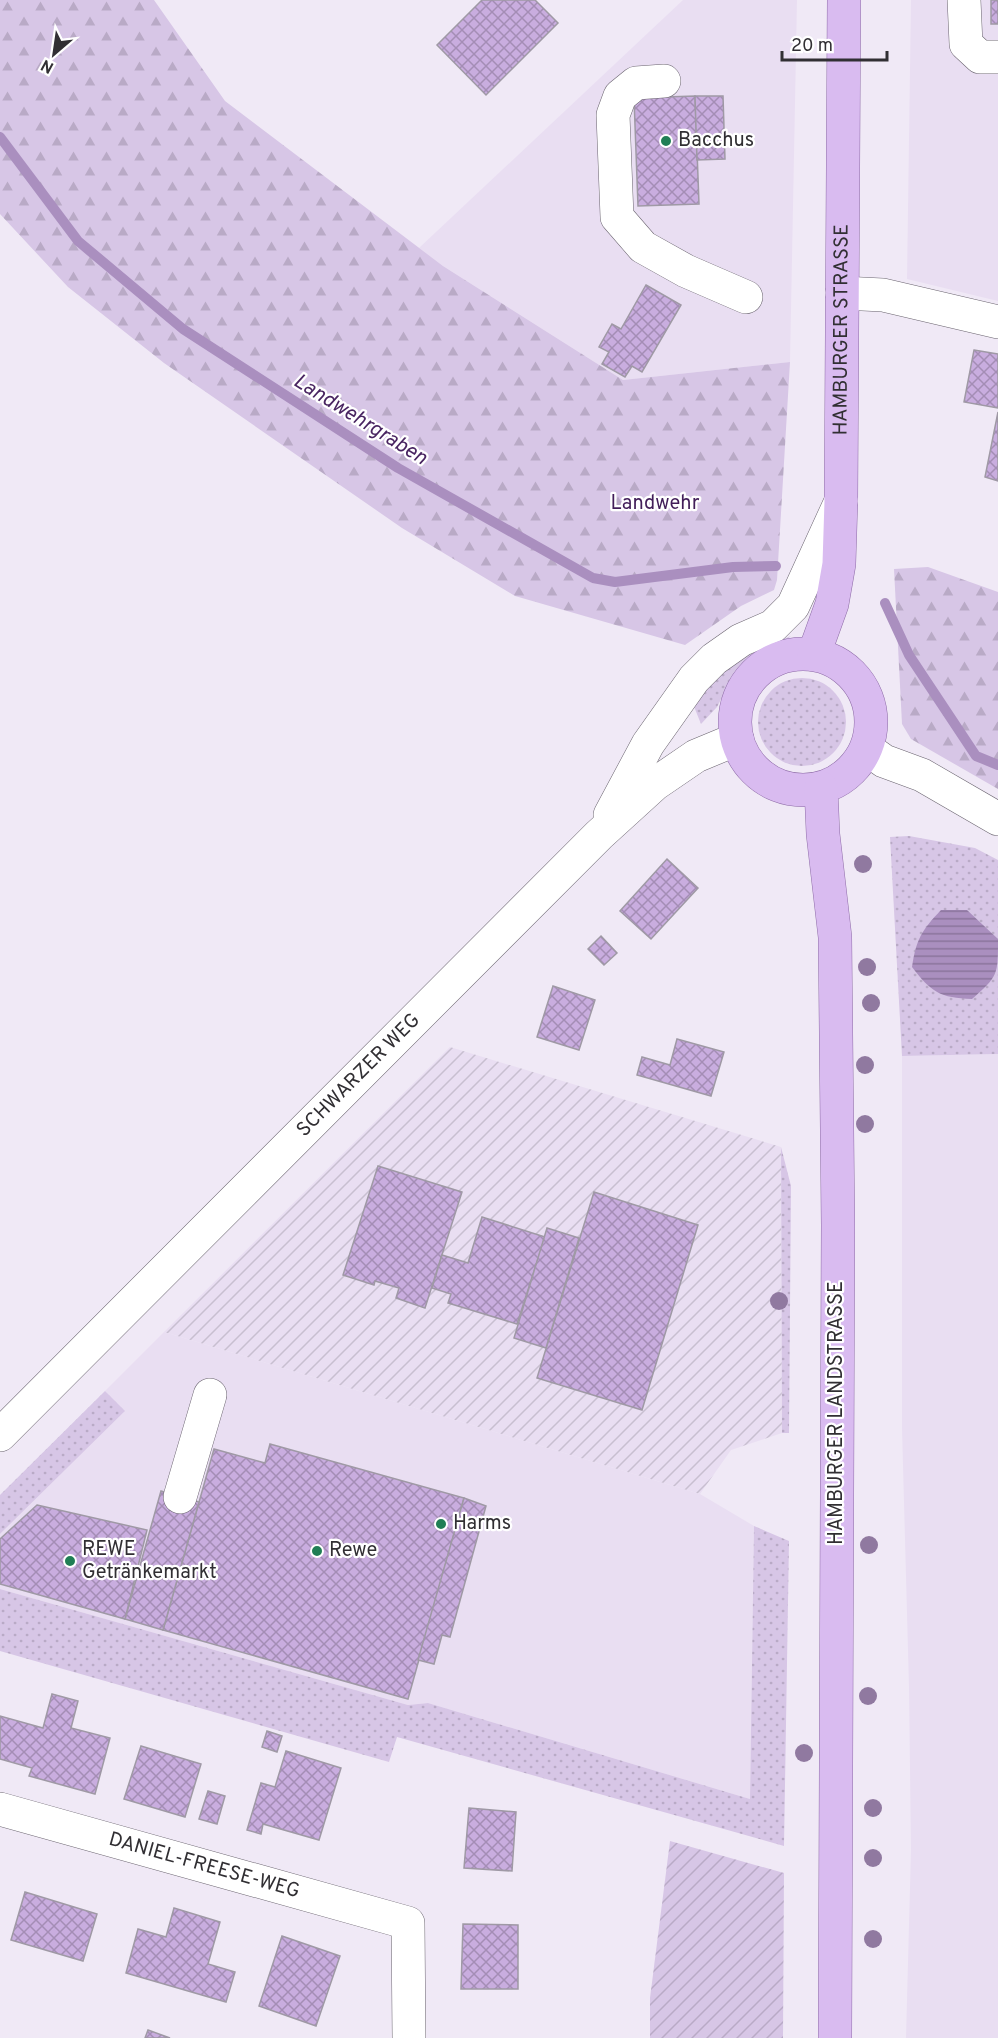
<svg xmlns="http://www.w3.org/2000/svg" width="998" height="2038" viewBox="0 0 998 2038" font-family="Overpass,sans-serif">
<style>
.built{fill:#e9def2}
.industrial{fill:url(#industrial-furrows)}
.grass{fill:url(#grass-dots)}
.forest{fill:url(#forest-firs)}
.garden{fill:url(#garden-furrows)}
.water{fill:url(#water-rules)}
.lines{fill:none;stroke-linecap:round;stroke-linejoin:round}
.stream{stroke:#aa8fbf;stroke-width:10}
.building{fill:url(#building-cross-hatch);stroke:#9f99a5;stroke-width:1.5}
.minor-casing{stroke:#6a646f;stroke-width:34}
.major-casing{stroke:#8e6ca7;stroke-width:34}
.minor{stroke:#fff;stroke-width:33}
.major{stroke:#d9bbf0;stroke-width:33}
.tree{fill:#9079a0}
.poi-dot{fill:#207e55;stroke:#fff;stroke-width:2}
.labels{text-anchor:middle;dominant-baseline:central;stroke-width:4.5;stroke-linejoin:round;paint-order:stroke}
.poi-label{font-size:20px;fill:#312f33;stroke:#fff;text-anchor:start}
.street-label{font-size:20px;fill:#312f33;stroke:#fff}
.park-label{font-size:20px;fill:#421e59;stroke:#fff}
.water-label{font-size:21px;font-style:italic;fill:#492561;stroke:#fff}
</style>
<defs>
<pattern id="industrial-furrows" width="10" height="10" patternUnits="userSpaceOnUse" patternTransform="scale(1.5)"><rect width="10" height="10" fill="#e9def2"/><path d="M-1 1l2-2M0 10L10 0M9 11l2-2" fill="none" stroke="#c8bfd0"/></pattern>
<pattern id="grass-dots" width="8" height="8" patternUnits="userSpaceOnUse" patternTransform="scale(1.5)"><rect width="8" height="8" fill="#d7c6e6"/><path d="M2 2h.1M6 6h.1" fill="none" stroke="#b9aac6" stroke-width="1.8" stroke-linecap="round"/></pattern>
<pattern id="forest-firs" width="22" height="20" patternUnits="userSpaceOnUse" patternTransform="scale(1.5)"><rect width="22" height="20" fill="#d7c6e6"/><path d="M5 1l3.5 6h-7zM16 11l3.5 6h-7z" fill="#b9aac6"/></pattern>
<pattern id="garden-furrows" width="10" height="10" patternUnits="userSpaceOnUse" patternTransform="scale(1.5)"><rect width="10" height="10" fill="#d7c6e6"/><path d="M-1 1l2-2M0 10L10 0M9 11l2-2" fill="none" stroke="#b9aac6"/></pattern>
<pattern id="water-rules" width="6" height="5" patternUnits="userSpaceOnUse" patternTransform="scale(1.5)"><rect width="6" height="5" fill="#aa8fbf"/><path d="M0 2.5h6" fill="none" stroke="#8b759c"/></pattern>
<pattern id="building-cross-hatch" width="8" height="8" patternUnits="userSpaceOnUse" patternTransform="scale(1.5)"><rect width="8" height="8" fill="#c9addf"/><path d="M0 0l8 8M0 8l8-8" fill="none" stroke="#a48db5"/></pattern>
</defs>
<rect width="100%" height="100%" fill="#f0e9f6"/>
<!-- built -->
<g class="built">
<path d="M683 0H797L790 362 623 380 443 266 419 248Z"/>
<path d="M911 0H998V301L907 279Z"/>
<path d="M998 1054V2038H906L911 1850 909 1687 902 1428V1056Z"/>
<path d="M164 1332 700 1494 754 1526 750 1799 428 1703 408 1705 0 1589V1534L124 1412 105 1391Z"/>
</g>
<!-- industrial -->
<path class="industrial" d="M450 1047 781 1147 782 1433 731 1450 700 1494 164 1332Z"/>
<!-- grass -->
<g class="grass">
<path d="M791 636 783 643 746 662 732 678 717 707 701 724 693 704 724 670 742 656Z"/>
<circle cx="802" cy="722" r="44"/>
<path d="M909 836 975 848 998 860V1054L902 1056 890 837Z"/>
<path d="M781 1147 791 1186 789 1433H782Z"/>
<path d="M105 1391 125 1411 0 1534V1495Z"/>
<path d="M754 1526 789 1541 784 1846 397 1737 389 1762 0 1651V1589L408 1705 428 1703 750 1799Z"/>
</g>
<!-- forest -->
<g class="forest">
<path d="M0 0H154L225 101 443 266 623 380 790 362 777 580 774 590 741 606 685 645 515 596 402 528 164 363 68 287 0 214Z"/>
<path d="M928 567 998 592V789L911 739 902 724 894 569Z"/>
</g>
<!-- garden -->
<path class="garden" d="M670 1841 784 1873 783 2038H650V1998Z"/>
<!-- water -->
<path class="water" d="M941 910H967L998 939C998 975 998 976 972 999 940 998 931 992 912 967 916 939 922 930 941 910Z"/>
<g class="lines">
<!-- stream -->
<g class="stream">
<path d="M0 137 78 241 183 329 398 468 593 578 615 582 733 567 776 566"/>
<path d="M885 603 909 655 976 756 998 765"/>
</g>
</g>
<!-- building -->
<g class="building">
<path d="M482 0H535L558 23 486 95 437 45Z"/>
<rect x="991" y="0" width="7" height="24"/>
<path d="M695 96 699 204 638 206 634 98Z"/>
<path d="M695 96H723L725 159 697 160Z"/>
<path d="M646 285 681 305 642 372 632 366 625 377 602 364 609 352 599 347 612 324 621 329Z"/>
<path d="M974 350 998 354V408L964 402Z"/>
<path d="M998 412V481L985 477Z"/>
<path d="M667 859 698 888 651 939 620 911Z"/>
<path d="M601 936 617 953 604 965 588 949Z"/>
<path d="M553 986 595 1000 579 1050 537 1037Z"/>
<path d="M677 1039 724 1052 711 1096 637 1075 642 1057 670 1065Z"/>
<path d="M378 1166 462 1192 425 1308 396 1298 399 1288 375 1281 374 1285 343 1275Z"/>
<path d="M594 1192 698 1225 642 1410 537 1378Z"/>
<path d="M482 1217 545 1237 517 1324 448 1303 451 1294 432 1288 442 1255 468 1263Z"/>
<path d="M547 1228 579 1238 546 1348 514 1338Z"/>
<path d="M270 1444 464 1498 408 1699 163 1630 214 1449 265 1463Z"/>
<path d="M161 1491 199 1502 163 1630 125 1619Z"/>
<path d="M464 1498 486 1506 450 1637 442 1635 434 1664 418 1660Z"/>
<path d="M37 1505 147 1530 125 1619 0 1584V1539Z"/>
<path d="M52 1694 78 1701 71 1728 110 1738 95 1794 29 1776 32 1768 0 1759V1716L43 1728Z"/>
<path d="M267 1731 282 1736 277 1752 262 1747Z"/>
<path d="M141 1746 201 1764 185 1817 124 1799Z"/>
<path d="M286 1751 341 1768 319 1840 263 1824 261 1834 247 1830 261 1783 275 1787Z"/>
<path d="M208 1791 225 1796 217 1824 199 1819Z"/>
<path d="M469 1808 516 1812 512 1871 464 1868Z"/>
<path d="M25 1892 97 1914 83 1961 11 1940Z"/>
<path d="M174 1908 220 1922 208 1964 235 1972 226 2002 126 1973 138 1929 166 1937Z"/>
<path d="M463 1924 518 1925V1989H461Z"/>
<path d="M282 1936 340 1956 316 2026 259 2006Z"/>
<path d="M148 2030 170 2038H145Z"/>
</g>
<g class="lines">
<defs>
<g id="minor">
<path d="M964 0 966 44 980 57H998"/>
<path d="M664 81 636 83 620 96 613 115 617 217 643 247 686 271 746 297"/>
<path d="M842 293 883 295 998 322"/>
<path d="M867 749 884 761 922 775 998 819"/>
<path d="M610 815 648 744 694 679 714 659 741 640 773 626 793 606 841 501"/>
<path id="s1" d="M0 1435 599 835 655 784 696 756 737 739"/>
<path d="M180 1497 210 1395"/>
<path id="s2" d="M0 1809 408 1923 409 2038"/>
</g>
<g id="major">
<circle cx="803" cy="722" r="68"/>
<path id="s3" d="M814 654 832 604 839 564 841 501 844 0"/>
<path d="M821 788 823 834 835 937 838 1225 835 2038"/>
</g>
</defs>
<!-- minor casing -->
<use href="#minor" class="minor-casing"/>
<!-- major casing -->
<use href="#major" class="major-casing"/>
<!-- minor -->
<use href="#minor" class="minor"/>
<!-- major -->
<use href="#major" class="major"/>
</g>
<!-- trees -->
<g class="tree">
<circle cx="863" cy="864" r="9"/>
<circle cx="867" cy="967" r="9"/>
<circle cx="871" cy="1003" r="9"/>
<circle cx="865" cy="1065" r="9"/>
<circle cx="865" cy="1124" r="9"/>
<circle cx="779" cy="1301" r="9"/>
<circle cx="869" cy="1545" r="9"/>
<circle cx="868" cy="1696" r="9"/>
<circle cx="804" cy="1753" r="9"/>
<circle cx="873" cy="1808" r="9"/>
<circle cx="873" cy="1858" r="9"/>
<circle cx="873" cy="1939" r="9"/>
</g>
<!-- markers -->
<g class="poi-dot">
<circle cx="666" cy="141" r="6"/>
<circle cx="441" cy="1524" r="6"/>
<circle cx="317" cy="1551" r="6"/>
<circle cx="70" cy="1561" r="6"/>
</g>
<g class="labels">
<!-- poi labels -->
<g class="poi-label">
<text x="678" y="141">Bacchus</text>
<text x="453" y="1524">Harms</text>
<text x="82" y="1550">REWE<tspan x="82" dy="23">Getränkemarkt</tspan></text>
<text x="329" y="1551">Rewe</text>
</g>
<!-- street labels -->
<g class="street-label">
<text stroke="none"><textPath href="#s3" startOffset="328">HAMBURGER STRASSE</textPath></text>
<text stroke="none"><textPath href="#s1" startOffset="508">SCHWARZER WEG</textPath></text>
<text transform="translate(837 1413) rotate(-90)">HAMBURGER LANDSTRASSE</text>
<text stroke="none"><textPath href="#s2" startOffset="212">DANIEL-FREESE-WEG</textPath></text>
</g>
<!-- park labels -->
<g class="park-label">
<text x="655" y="504">Landwehr</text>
</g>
<!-- water labels -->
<g class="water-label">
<text transform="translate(360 420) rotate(32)">Landwehrgraben</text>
</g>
</g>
<!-- north arrow -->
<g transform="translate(54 54) rotate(209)" stroke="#ffffff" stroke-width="4.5" paint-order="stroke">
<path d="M0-4.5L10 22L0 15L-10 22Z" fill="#312f33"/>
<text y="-9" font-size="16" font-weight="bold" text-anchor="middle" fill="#312f33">N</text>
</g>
<!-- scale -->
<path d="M782 51v9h105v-9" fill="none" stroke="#312f33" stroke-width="3"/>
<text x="791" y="51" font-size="18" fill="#312f33" stroke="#ffffff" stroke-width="4.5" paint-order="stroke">20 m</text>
</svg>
